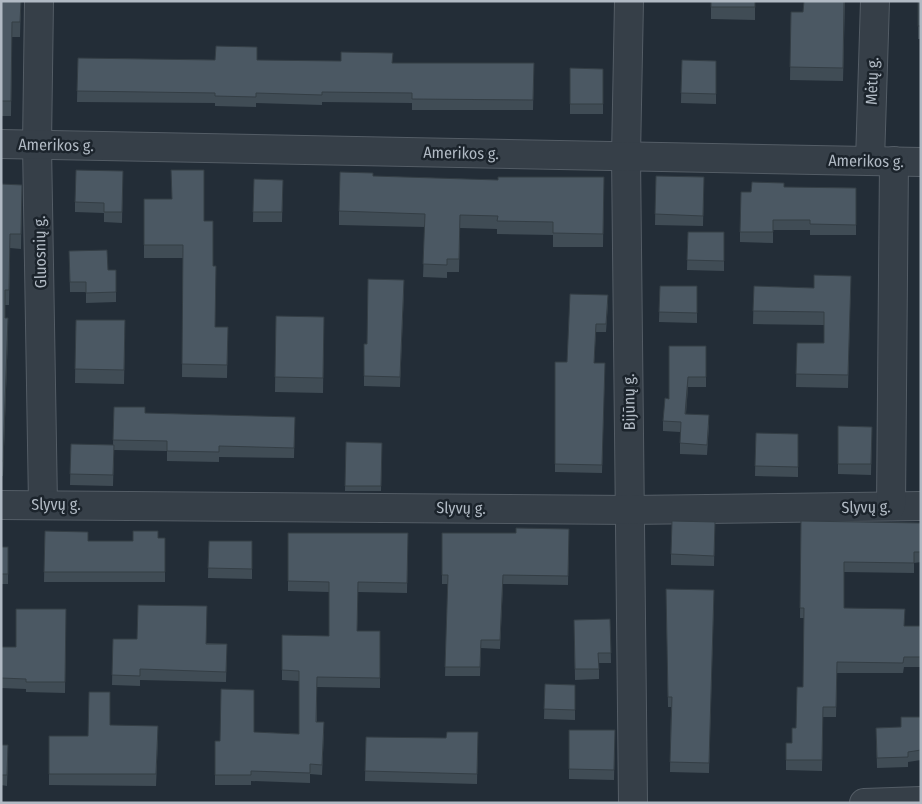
<svg xmlns="http://www.w3.org/2000/svg" width="922" height="804" viewBox="0 0 922 804" font-family="'Fira Sans Condensed',sans-serif">
<style>
.lines{fill:none;stroke-linecap:round;stroke-linejoin:round}
.minor-casing{stroke:#545d66;stroke-width:30}
.minor{stroke:#363f48;stroke-width:28}
.wall{fill:#404c55}
.shaded-wall{fill:#343e45}
.building{fill:#4b5863;stroke:#343e45}
.labels{text-anchor:middle;dominant-baseline:central;stroke-width:5;stroke-linejoin:round;paint-order:stroke}
.street-label{font-size:16px;fill:#b1bac4;stroke:#1c242c}
</style>
<rect width="100%" height="100%" fill="#232d37"/>
<g class="lines">
<defs>
<g id="minor">
<path d="M39 1 37 145 43 504"/>
<path d="M629 1 626 156 633 803"/>
<path d="M1 144 921 162"/>
<path d="M870 161 875 1"/>
<path d="M1 505 630 510 921 506"/>
<path d="M891 506 894 161"/>
<path d="M864 803 921 801"/>
</g>
</defs>
<!-- minor casing -->
<use href="#minor" class="minor-casing"/>
<!-- minor -->
<use href="#minor" class="minor"/>
</g>
<!-- wall -->
<g class="wall">
<path d="M1 1H21L20 37H12L11 116H1Z"/>
<path d="M711 1H755V20L711 19Z"/>
<path d="M845 1 843 81 790 80 791 12H803Z"/>
<path d="M921 1V39H918V26Z"/>
<path d="M78 58 215 60H257L393 63H534L533 110H412V103L322 102V105L256 103V107L215 106V103L77 102Z"/>
<path d="M682 60 716 61V104L681 103Z"/>
<path d="M570 68 603 69V114H570Z"/>
<path d="M123 171 122 223 104 222V213L75 212V202Z"/>
<path d="M373 176 498 180 604 177 603 247H553V235L497 234V229L460 228 459 272H447V278L423 277 425 227 339 225V211Z"/>
<path d="M656 176 704 177 703 226 655 225Z"/>
<path d="M254 179 283 180 282 222H253Z"/>
<path d="M1 184 22 185 21 249 10 248 9 305H5V318L8 333 3 476H1Z"/>
<path d="M784 187 856 188V235H810V230H773V243L740 242V232L751 192Z"/>
<path d="M144 199 204 221 213 266 215 327H228L227 378 182 377 183 258H144Z"/>
<path d="M688 232H724V271L687 270Z"/>
<path d="M69 251 108 270H116V302L86 303V292H70Z"/>
<path d="M851 276 848 388 796 387 797 343H824V325L753 324 754 286 814 288Z"/>
<path d="M660 286H697V323L659 322Z"/>
<path d="M404 290 400 387 364 386V344H367Z"/>
<path d="M608 303 606 332H596L594 363H605L602 473 555 472V362H567Z"/>
<path d="M276 316 324 317 323 393 275 392Z"/>
<path d="M76 320 125 335 124 384 75 383Z"/>
<path d="M706 346V387H688L686 414 709 425 707 455 680 454V432L663 431V421L669 399Z"/>
<path d="M114 407 145 413 295 417 294 458 219 457V462L167 461V451L114 450 113 486 70 485 71 444 113 445Z"/>
<path d="M838 426 872 427 871 475 838 474Z"/>
<path d="M756 433 798 434V477L755 476Z"/>
<path d="M346 442 382 443 381 491H345Z"/>
<path d="M801 521 921 523V562L914 563V573L844 572V608L904 626H921V667H904L903 673H837L836 717H823L822 771 786 770V743H792L796 728 803 687 804 618H800Z"/>
<path d="M715 522 714 566 671 565V554Z"/>
<path d="M569 529 568 585 503 584 500 649 481 648 480 676H445L448 584H442V533H516Z"/>
<path d="M45 531 88 541H133L158 538H165V582H44Z"/>
<path d="M288 533H408L407 593 358 592 357 631H380V688L317 687V722L324 732 322 775 310 774V783L251 781V785H215V741H220L254 732 299 734V681L282 680V670L329 636V592L288 591Z"/>
<path d="M209 541H252V579L208 578Z"/>
<rect x="1" y="547" width="7" height="37"/>
<path d="M666 589 714 600 709 773 670 772 671 707H668Z"/>
<path d="M66 609 65 693 26 692V689L1 688V647H16Z"/>
<path d="M610 619 611 663H599V679L575 680 574 620Z"/>
<path d="M113 639 227 644 226 682 140 680V686L112 685Z"/>
<path d="M545 684 575 685V720L544 719Z"/>
<path d="M921 717V760L908 762V767L877 768 876 728 901 727Z"/>
<path d="M110 725 158 738 156 786 49 785V736H88Z"/>
<path d="M569 730H615L614 780 569 779Z"/>
<path d="M478 732 477 784 365 781 366 737 446 738Z"/>
<path d="M1 745 8 755 7 786 1 785Z"/>
</g>
<!-- shaded-wall -->
<g class="shaded-wall">
<path d="M8 318V333L3 476V461Z"/>
<path d="M688 377V387L685 424V414Z"/>
</g>
<!-- building -->
<g class="building">
<path d="M1 1H21L20 22H12L11 101H1Z"/>
<rect x="711" y="1" width="44" height="6"/>
<path d="M804 1H844L843 68 790 67 791 12H803Z"/>
<rect x="918" y="1" width="3" height="25"/>
<path d="M216 46 257 47V60L341 61V52L393 53 392 63H534L533 100 412 99V93L322 92V95L256 93V97L215 96V93L77 91 78 58 215 60Z"/>
<path d="M682 60 716 61V94L681 93Z"/>
<path d="M570 68 603 69V104H570Z"/>
<path d="M76 170 123 171 122 212H104V203L75 202Z"/>
<path d="M171 170H204V221H213V266H216L215 327H228L227 365 182 364 183 245H144V199H172Z"/>
<path d="M340 172 373 173V176L498 180V177H604L603 234 553 233V222L497 221 498 216 460 215 459 259H447V265L423 264 425 214 339 211Z"/>
<path d="M656 176 704 177 703 216 655 214Z"/>
<path d="M254 179 283 180 282 212H253Z"/>
<path d="M752 182 784 183V187L856 188V225L810 224V220H773V232H740L741 192H751Z"/>
<path d="M1 184 22 185 21 234H10L9 290H5V318H8L3 461H1Z"/>
<path d="M688 232H724V261L687 260Z"/>
<path d="M107 250 108 270H116V292L86 293V282H70L69 251Z"/>
<path d="M814 275 851 276 848 375 796 374 797 343H824V312L753 311 754 286 814 288Z"/>
<path d="M368 279 404 280 400 377 364 376V344H367Z"/>
<path d="M660 286H697V313L659 312Z"/>
<path d="M570 294 608 295 606 324H596L594 363H605L602 465 555 464V362H567Z"/>
<path d="M276 316 324 317 323 378 275 377Z"/>
<path d="M76 320H125L124 370 75 369Z"/>
<path d="M669 346H706V377H688L685 414 709 415 707 445 680 443 681 422 663 421 665 398 669 399Z"/>
<path d="M114 407H145V413L295 417 294 448 219 446V452L167 451V441L113 440Z"/>
<path d="M838 426 872 427 871 464H838Z"/>
<path d="M756 433 798 434V467L755 466Z"/>
<path d="M346 442 382 443 381 486H345Z"/>
<path d="M71 444 114 445 113 475 70 474Z"/>
<path d="M672 521 715 522 714 556 671 554Z"/>
<path d="M801 521 921 523V552H914V563L844 562V608L905 609 904 626H921V657H904L903 663 837 662 836 707H823L822 760H786V743H792V728H796L797 687H803L804 608H800Z"/>
<path d="M516 528 569 529 568 576 503 575 500 640H481L480 667H445L448 575H442V533H516Z"/>
<path d="M45 531 88 532V541H133V531H158V538H165V572H44Z"/>
<path d="M288 533H408L407 583 358 582 357 631H380V678L317 677 316 722H324L322 765 310 764V773L251 771V775H215V741H220L221 689 254 690V732L299 734V671L282 670V635L329 636V582L288 581Z"/>
<path d="M209 541H252V569L208 568Z"/>
<rect x="1" y="547" width="7" height="27"/>
<path d="M666 589 714 590 709 763 670 762 672 697H668Z"/>
<path d="M138 605 207 606 206 644H227L226 672 140 669V676L112 675 113 639H137Z"/>
<path d="M16 609H66L65 682H26V679L1 678V647H16Z"/>
<path d="M610 619 611 653H598L599 669H575L574 620Z"/>
<path d="M545 684 575 685V710L544 709Z"/>
<path d="M89 692H110V725L158 726 156 774H49V736H88Z"/>
<path d="M901 717H921V750L908 752V757L877 758 876 728 901 727Z"/>
<path d="M569 730H615L614 770 569 769Z"/>
<path d="M447 732H478L477 774 365 771 366 737 446 738Z"/>
<path d="M1 745H8L7 775H1Z"/>
</g>
<g class="labels">
<!-- street labels -->
<g class="street-label">
<text transform="translate(872 81) rotate(-88)">Mėtų g.</text>
<text transform="translate(56 145) rotate(1)">Amerikos g.</text>
<text transform="translate(461 153) rotate(1)">Amerikos g.</text>
<text transform="translate(866 161) rotate(1)">Amerikos g.</text>
<text transform="translate(40 252) rotate(-91)">Gluosnių g.</text>
<text transform="translate(629 402) rotate(-91)">Bijūnų g.</text>
<text x="56" y="504">Slyvų g.</text>
<text transform="translate(866 507) rotate(-1)">Slyvų g.</text>
<text transform="translate(461 508) rotate(1)">Slyvų g.</text>
</g>
</g>
<!-- border -->
<rect width="922" height="804" fill="none" stroke="#b1bac4" stroke-width="5"/>
</svg>
